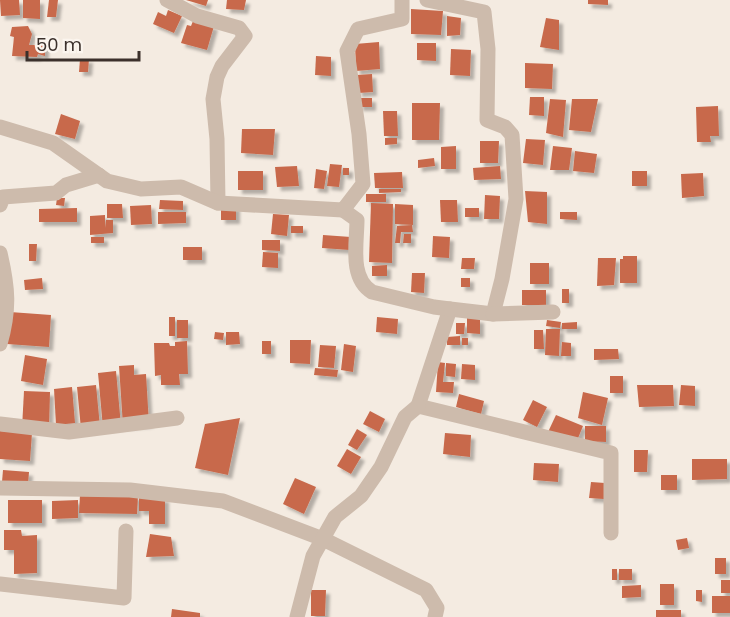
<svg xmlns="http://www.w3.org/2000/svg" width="730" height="617" viewBox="0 0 730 617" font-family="Poppins,sans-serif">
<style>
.building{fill:#c8694b;filter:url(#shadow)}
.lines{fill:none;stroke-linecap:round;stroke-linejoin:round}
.minor{stroke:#cdbbac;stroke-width:15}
</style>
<defs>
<filter id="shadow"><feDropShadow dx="4" dy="4" stdDeviation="1.5" flood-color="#0004"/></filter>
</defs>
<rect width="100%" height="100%" fill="#f4ebe1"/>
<!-- building -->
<g class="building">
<path d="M0 0H19L20 15 1 16Z"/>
<path d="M23 0H40V19L23 18Z"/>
<path d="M49 0H58L56 17H47Z"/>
<path d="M186 0H208L206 6Z"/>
<path d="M227 0H246L244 10 226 9Z"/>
<path d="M588 0H608V5L588 4Z"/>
<path d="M411 9 443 11 441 35 411 34Z"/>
<path d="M168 10 182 16 174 33 153 24 158 12 166 16Z"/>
<path d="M447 16 461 18 460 35 447 36Z"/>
<path d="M546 18 559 20V50L540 47Z"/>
<path d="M193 21 214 26 207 50 181 43 187 25 191 26Z"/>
<path d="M28 26 32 34 29 45H45V56L38 54 37 57 12 56 14 37 10 36 12 27Z"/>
<path d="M379 42 380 69 356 71 355 44Z"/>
<path d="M417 43H436V61L417 60Z"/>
<path d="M451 49 471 50 470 76 450 75Z"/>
<path d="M316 56 331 57V76L315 75Z"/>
<path d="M80 59H89L88 72H79Z"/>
<path d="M525 63 553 64 552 89 525 88Z"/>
<path d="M372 74 373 92 358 93 357 75Z"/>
<path d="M530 97H544V116L529 115Z"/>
<rect x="359" y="98" width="13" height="9"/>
<path d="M550 99 566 100 563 137 546 133Z"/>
<path d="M572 99H598L591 132 569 130Z"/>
<path d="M412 103H440L439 140H412Z"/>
<path d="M718 106 719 136H710L711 142H697L696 107Z"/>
<path d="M383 111H397L398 136H384Z"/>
<path d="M61 114 80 121 75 139 55 134Z"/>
<path d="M242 129H275L273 155 241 153Z"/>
<path d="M385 138H397V144L385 145Z"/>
<path d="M526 139 545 140 543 165 523 163Z"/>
<path d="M480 141H499L498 163H480Z"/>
<path d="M456 146V169H441V147Z"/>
<path d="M553 146 572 148 569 170H550Z"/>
<path d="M575 151 597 154 594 173 573 171Z"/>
<path d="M434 158 435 166 418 168V160Z"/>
<path d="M330 164 342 165 339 187 327 186Z"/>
<path d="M297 166 299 186 277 187 275 167Z"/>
<path d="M500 166 501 179 474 180 473 168Z"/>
<rect x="343" y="168" width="6" height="7"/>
<path d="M316 169 327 171 324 189 314 188Z"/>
<rect x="238" y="171" width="25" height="19"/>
<rect x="632" y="171" width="15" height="15"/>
<path d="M402 172 403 188H375L374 173Z"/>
<path d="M703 173 704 196 682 198 681 174Z"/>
<path d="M379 189H401V192L379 193Z"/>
<path d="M525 191 547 192V224L528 222Z"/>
<rect x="366" y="194" width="20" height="8"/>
<path d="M485 195 500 196 499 219H484Z"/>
<path d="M57 198H65L64 206 56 205Z"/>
<path d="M160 200 183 201V210L159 209Z"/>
<path d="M440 200H457L458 222H441Z"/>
<path d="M371 203 393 204 392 263 369 262Z"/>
<path d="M107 204H122L123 218H107Z"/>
<path d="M395 204 413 205V225L395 224Z"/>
<path d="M151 205 152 224 131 225 130 206Z"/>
<rect x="221" y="206" width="15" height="14"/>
<path d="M77 208V222H39V209Z"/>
<rect x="465" y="208" width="14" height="9"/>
<path d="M158 212H186V223L158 224Z"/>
<path d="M560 212H577V220L560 219Z"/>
<path d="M273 214 289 215 287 236 271 234Z"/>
<path d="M105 215V228L106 220H113V233L90 235V216Z"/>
<path d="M412 225 413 232H401L400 243H395L397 226Z"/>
<rect x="291" y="226" width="12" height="7"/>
<path d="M404 234H411V243H403Z"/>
<path d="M323 235 351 237 350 250 322 248Z"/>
<path d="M433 236 450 237 449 258 432 257Z"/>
<rect x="91" y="237" width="13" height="6"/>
<path d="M262 240H280V251L262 250Z"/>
<path d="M29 244H37L36 261H29Z"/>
<rect x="183" y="247" width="19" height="13"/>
<path d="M263 252 278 253V268L262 267Z"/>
<path d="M623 256H637V283H620V259H623Z"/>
<path d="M462 258H475L474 269H461Z"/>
<path d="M598 258H616L614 285 597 286Z"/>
<rect x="530" y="263" width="19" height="21"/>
<path d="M387 265V276H372V266Z"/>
<path d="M412 273H425L424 293 411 292Z"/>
<path d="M42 278 43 289 25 290 24 280Z"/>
<rect x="461" y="278" width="9" height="9"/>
<rect x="562" y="289" width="7" height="14"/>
<rect x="522" y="290" width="24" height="15"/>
<path d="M10 312 51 315 49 347 7 344Z"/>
<rect x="169" y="317" width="6" height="19"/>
<path d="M377 317 398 319 397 334 376 332Z"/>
<path d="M467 318 480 319V334L467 333Z"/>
<rect x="177" y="320" width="11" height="18"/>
<path d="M547 320 561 322 560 328 546 326Z"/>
<path d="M577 322V329H562V323Z"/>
<path d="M456 323H465L464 334H456Z"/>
<path d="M546 329H560L559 356 545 355Z"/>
<path d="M534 330H543L544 349H534Z"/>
<path d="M215 332 224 333 223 340 214 339Z"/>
<path d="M226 332H239L240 344 226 345Z"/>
<path d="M460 336V345H447V337Z"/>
<rect x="462" y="338" width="6" height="7"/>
<path d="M290 340H311L310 364 290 363Z"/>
<path d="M187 341 188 374H179L180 385H161V375L155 376 154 343H169L170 346H175V342Z"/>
<rect x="262" y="341" width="9" height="13"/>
<path d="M562 342 571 343V356H561Z"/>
<path d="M344 344 356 346 353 372 341 370Z"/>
<path d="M320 345 336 346 334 368 318 367Z"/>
<path d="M594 349H618L619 359 594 360Z"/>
<path d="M25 355 47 359 43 385 21 381Z"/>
<path d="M438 362 445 363 443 382H454L453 393 436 392Z"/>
<path d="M446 363 456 364 455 377 446 376Z"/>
<path d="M462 364 475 365V380L461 379Z"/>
<path d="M134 365V375L146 374 149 424 123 426 119 366Z"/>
<path d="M315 368 338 370 337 377 314 375Z"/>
<path d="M116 371 121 426 103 428 98 373Z"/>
<rect x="610" y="376" width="13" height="17"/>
<path d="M96 385 100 427 81 429 77 387Z"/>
<path d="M637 385H673L674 406 639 407Z"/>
<path d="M681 385 695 386V406L679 405Z"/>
<path d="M72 387 75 423 56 425 54 389Z"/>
<path d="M24 391 50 392 49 429 22 428Z"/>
<path d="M583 392 608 398 602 425 578 418Z"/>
<path d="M459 394 484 401 481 414 456 407Z"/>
<path d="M533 400 547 407 537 427 523 420Z"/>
<path d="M370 411 385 419 379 432 363 424Z"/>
<path d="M556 415 583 426 576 443 548 432Z"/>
<path d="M240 418 228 475 195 468 205 424Z"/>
<path d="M585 426H606V442L585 441Z"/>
<path d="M357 429 367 435 357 450 348 445Z"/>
<path d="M0 431 32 433 30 461 0 459Z"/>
<path d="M445 433 471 435 470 457 443 454Z"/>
<path d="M347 449 361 457 351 474 337 466Z"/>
<path d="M634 450H648L647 472H634Z"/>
<path d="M692 459H727V479L692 480Z"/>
<path d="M534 463 559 464 558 482 533 480Z"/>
<path d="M3 470 29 472 28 484 2 482Z"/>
<rect x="661" y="475" width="16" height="15"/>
<path d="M295 478 316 487 304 514 283 504Z"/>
<path d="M591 482 605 483 604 499 589 498Z"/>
<path d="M80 495 138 496 137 514 79 513Z"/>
<path d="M139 498H165V524H149V511H139Z"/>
<rect x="8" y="500" width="34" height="23"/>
<path d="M78 500V518L52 519V501Z"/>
<path d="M4 530H21L22 536 37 535V573L14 574V550H4Z"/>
<path d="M150 534 171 537 174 556 146 557Z"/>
<path d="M687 538 689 548 678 550 676 540Z"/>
<rect x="715" y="558" width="11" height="16"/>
<rect x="612" y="569" width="5" height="11"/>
<rect x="619" y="569" width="13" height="11"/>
<rect x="721" y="580" width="9" height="13"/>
<rect x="660" y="584" width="14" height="21"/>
<path d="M641 585V597L622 598V586Z"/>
<path d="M311 590H326L325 616H311Z"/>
<path d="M696 590H702V602L696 601Z"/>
<rect x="712" y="596" width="18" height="17"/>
<path d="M172 609 200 613V617H171Z"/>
<rect x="656" y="610" width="25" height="7"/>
</g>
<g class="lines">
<!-- minor -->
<g class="minor">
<path d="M167 0 197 16 239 28 245 36 222 66 217 77 213 99 217 139 218 203"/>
<path d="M427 0 484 12 488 49 487 120 505 127 512 135 516 199 502 279 493 314 450 309 418 406 611 453V533"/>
<path d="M0 127 53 143 107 181 141 189 181 187 218 203 343 210 363 184 359 134 347 51 358 29 402 19V0"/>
<path d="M0 205 3 197 56 193 66 185 99 175"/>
<path d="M343 210 357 220C357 243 349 278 372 292L434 307 450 309"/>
<path d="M0 253C8 287 10 309 0 344"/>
<path d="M493 314 553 312"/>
<path d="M0 424 69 432 177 418"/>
<path d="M0 488 130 490 223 501 323 539 426 590 437 608 435 617"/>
<path d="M0 584 124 598 126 531"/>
<path d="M297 617 313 556 335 517 361 496 381 467 405 417 418 406"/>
</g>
</g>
<!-- scale -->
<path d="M27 51v9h112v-9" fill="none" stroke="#3b302b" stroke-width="3"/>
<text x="36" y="51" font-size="18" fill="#3b302b" stroke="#fbf5ee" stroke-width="4.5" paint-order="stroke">50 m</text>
</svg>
